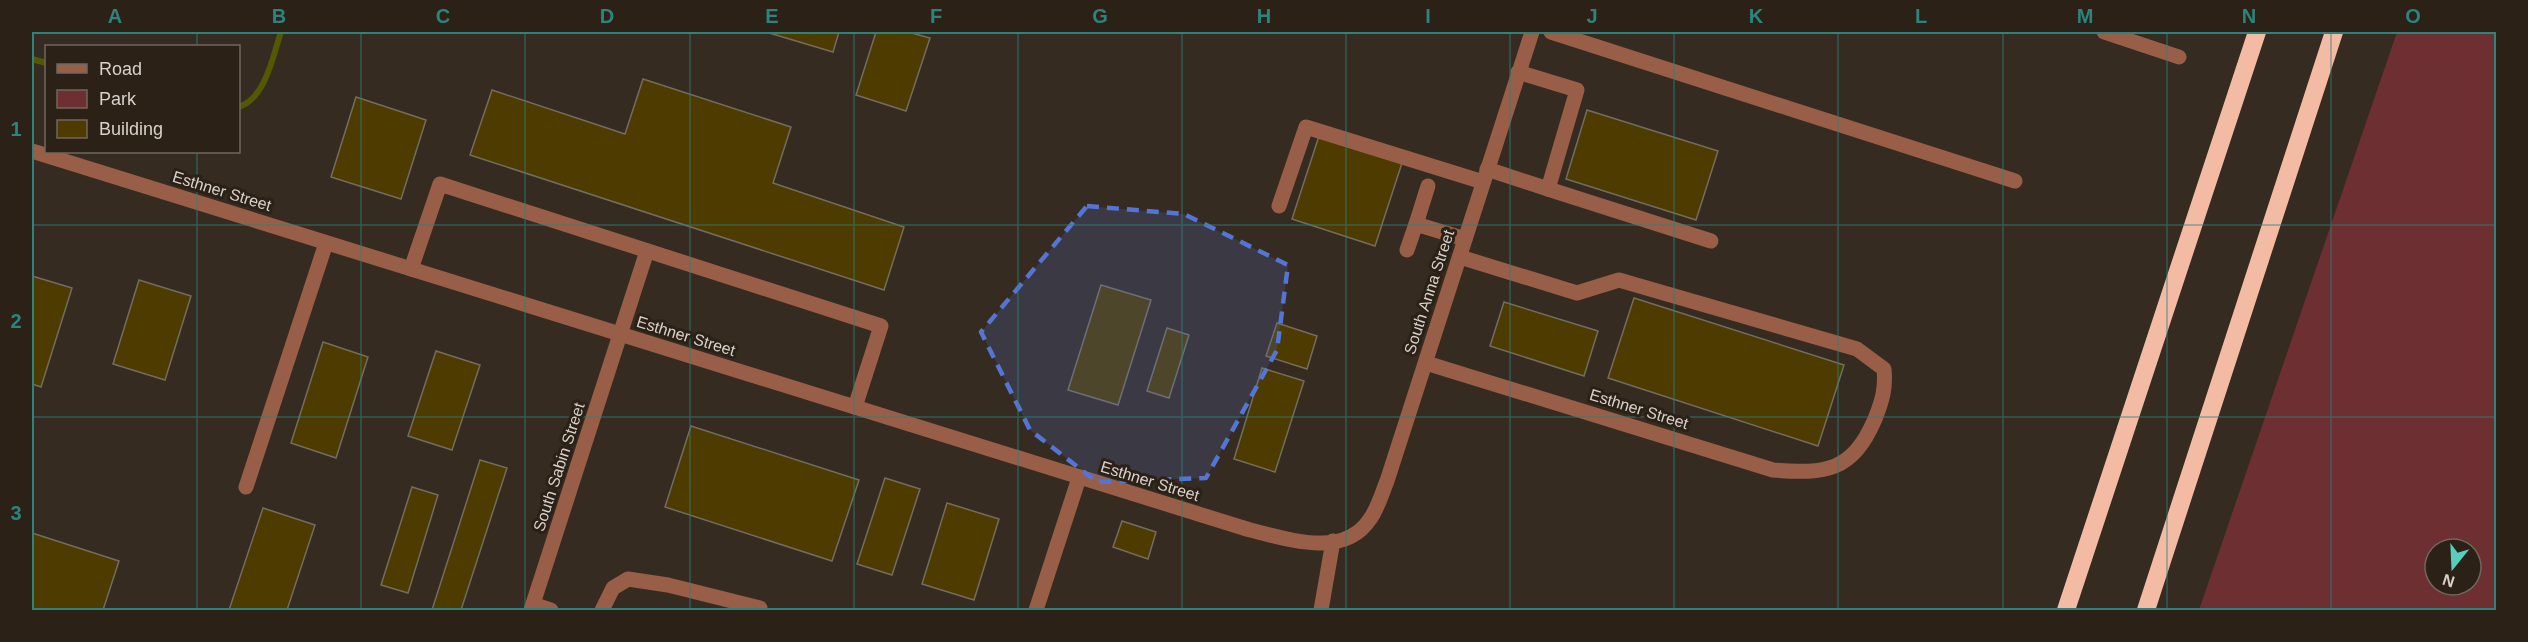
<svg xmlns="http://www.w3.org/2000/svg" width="2528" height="642" viewBox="0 0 2528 642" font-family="Helvetica,sans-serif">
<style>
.green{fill:#6d2f32;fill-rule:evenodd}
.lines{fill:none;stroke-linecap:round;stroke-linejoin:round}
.stream{stroke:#545800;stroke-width:6}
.building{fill:#4d3b00;stroke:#736d5f;stroke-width:1.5}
.minor{stroke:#985e47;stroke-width:15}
.highway{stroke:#f4bba4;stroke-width:18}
.marked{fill:#5575d4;fill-opacity:0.2;stroke:#5575d4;stroke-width:4.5;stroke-dasharray:12 8;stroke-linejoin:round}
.grid{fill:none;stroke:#2d847c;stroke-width:1.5;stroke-opacity:0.55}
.labels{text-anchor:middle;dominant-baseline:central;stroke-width:6;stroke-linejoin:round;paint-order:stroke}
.street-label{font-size:16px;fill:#d8d1cb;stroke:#2b2117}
.neatline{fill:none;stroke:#2d847c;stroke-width:2}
.grid-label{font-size:20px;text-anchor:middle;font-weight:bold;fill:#2d847c}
</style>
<rect width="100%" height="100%" fill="#352b21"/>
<!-- green -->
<path class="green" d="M2397 32H2496V610H2199ZM2435 549H2471V585H2435Z"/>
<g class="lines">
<!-- stream -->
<g class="stream">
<path d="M32 59 46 63"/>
<path d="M238 107C266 99 273 55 281 32"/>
</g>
</g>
<!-- building -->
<g class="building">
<path d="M766 32H839L833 52Z"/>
<path d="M876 32H908L930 38 906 111 856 95Z"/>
<path d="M643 79 791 127 773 183 904 227 884 290 470 155 492 90 625 134Z"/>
<path d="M356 97 426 120 401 199 331 177Z"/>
<path d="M1587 110 1718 151 1696 220 1566 179Z"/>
<path d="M1319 136 1402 163 1375 246 1292 219Z"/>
<path d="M32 276 72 288 41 387 32 384Z"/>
<path d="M139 280 191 296 165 380 113 364Z"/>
<path d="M1101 285 1151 300 1118 405 1068 390Z"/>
<path d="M1634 298 1844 365 1818 446 1608 378Z"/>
<path d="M1504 302 1598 331 1584 376 1490 346Z"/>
<path d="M1277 323 1317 336 1307 369 1266 356Z"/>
<path d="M1167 328 1189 335 1169 398 1147 391Z"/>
<path d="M323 342 368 357 336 458 291 443Z"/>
<path d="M436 351 480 365 452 450 408 436Z"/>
<path d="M1262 368 1304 381 1275 472 1234 459Z"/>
<path d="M691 426 859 480 832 561 665 507Z"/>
<path d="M480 460 507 468 461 610H432Z"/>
<path d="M885 478 920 489 892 575 857 564Z"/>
<path d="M412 487 438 495 408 593 381 585Z"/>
<path d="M947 503 999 519 974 600 922 584Z"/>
<path d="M263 508 315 525 287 610H229Z"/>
<path d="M1122 521 1156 532 1148 559 1113 547Z"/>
<path d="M32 533 119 561 103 610H32Z"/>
</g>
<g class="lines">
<!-- minor -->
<g class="minor">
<path d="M1551 32 2015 181"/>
<path d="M2104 32 2179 57"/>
<path d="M32 151 1250 530C1288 539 1344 559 1370 519 1378 508 1382 493 1387 481L1532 32"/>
<path d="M1487 169 1548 189 1577 90 1518 72"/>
<path d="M1548 189 1711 241"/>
<path d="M1279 206 1306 127 1483 182"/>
<path d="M1416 224 1428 186"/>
<path d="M1407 250 1416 224 1465 239"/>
<path d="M411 269 440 184 881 326 855 407"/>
<path d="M1426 363 1773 470C1826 474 1852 472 1875 419 1882 401 1886 389 1884 369L1857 349 1619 280 1577 293 1460 257"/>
<path d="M246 487 326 243"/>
<path d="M533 604 551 610"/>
<path d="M531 610 647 251"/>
<path d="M602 610 613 588 628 579 668 585 760 608"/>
<path d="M1036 610 1079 478"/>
<path d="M1321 610 1333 541"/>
</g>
<!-- highway -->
<g class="highway">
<path d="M2066 610 2257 32"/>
<path d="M2146 610 2334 32"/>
</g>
</g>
<!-- marked area -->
<path class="marked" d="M1087 206 1184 214 1288 265 1277 350 1206 478 1097 482 1030 430 981 332Z"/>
<!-- grid -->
<path class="grid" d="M197 32V46M361 32V610M525 32V610M690 32V610M854 32V610M1018 32V610M1182 32V610M1346 32V610M1510 32V610M1674 32V610M1838 32V610M2003 32V610M2167 32V610M2331 32V610M197 152V610M32 225H2496M32 417H2496"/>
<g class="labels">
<!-- street labels -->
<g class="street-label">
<text transform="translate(222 191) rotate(17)">Esthner Street</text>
<text transform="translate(1429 292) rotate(-72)">South Anna Street</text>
<text transform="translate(686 336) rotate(17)">Esthner Street</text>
<text transform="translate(1639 409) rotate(17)">Esthner Street</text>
<text transform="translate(559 467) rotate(-72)">South Sabin Street</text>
<text transform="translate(1150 481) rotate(17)">Esthner Street</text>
</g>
</g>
<!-- border -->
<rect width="2528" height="642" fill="none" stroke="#2b2117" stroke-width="66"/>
<!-- legend -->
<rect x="45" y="45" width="195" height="108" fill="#2b2117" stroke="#70675f" stroke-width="1.5"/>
<rect x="57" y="64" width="30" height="9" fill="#985e47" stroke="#70675f" stroke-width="1.5"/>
<text x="99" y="75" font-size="18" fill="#d8d1cb">Road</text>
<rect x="57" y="90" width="30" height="18" fill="#6d2f32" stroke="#70675f" stroke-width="1.5"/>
<text x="99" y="105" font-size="18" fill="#d8d1cb">Park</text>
<rect x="57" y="120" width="30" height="18" fill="#4d3b00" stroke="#70675f" stroke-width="1.5"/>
<text x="99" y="135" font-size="18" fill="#d8d1cb">Building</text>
<!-- north arrow -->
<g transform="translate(2453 567) rotate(198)"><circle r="28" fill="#2b2117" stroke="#70675f" stroke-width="1.5"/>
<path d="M0-4.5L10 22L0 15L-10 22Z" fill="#5acebe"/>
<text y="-9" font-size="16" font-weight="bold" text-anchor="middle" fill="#d8d1cb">N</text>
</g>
<rect x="33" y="33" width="2462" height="576" class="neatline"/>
<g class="grid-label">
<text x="115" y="23">A</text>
<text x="279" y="23">B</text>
<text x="443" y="23">C</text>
<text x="607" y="23">D</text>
<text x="772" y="23">E</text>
<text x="936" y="23">F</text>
<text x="1100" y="23">G</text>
<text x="1264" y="23">H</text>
<text x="1428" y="23">I</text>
<text x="1592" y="23">J</text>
<text x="1756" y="23">K</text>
<text x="1921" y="23">L</text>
<text x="2085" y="23">M</text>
<text x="2249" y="23">N</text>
<text x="2413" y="23">O</text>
<text x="16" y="136">1</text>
<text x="16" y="328">2</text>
<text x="16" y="520">3</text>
</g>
</svg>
